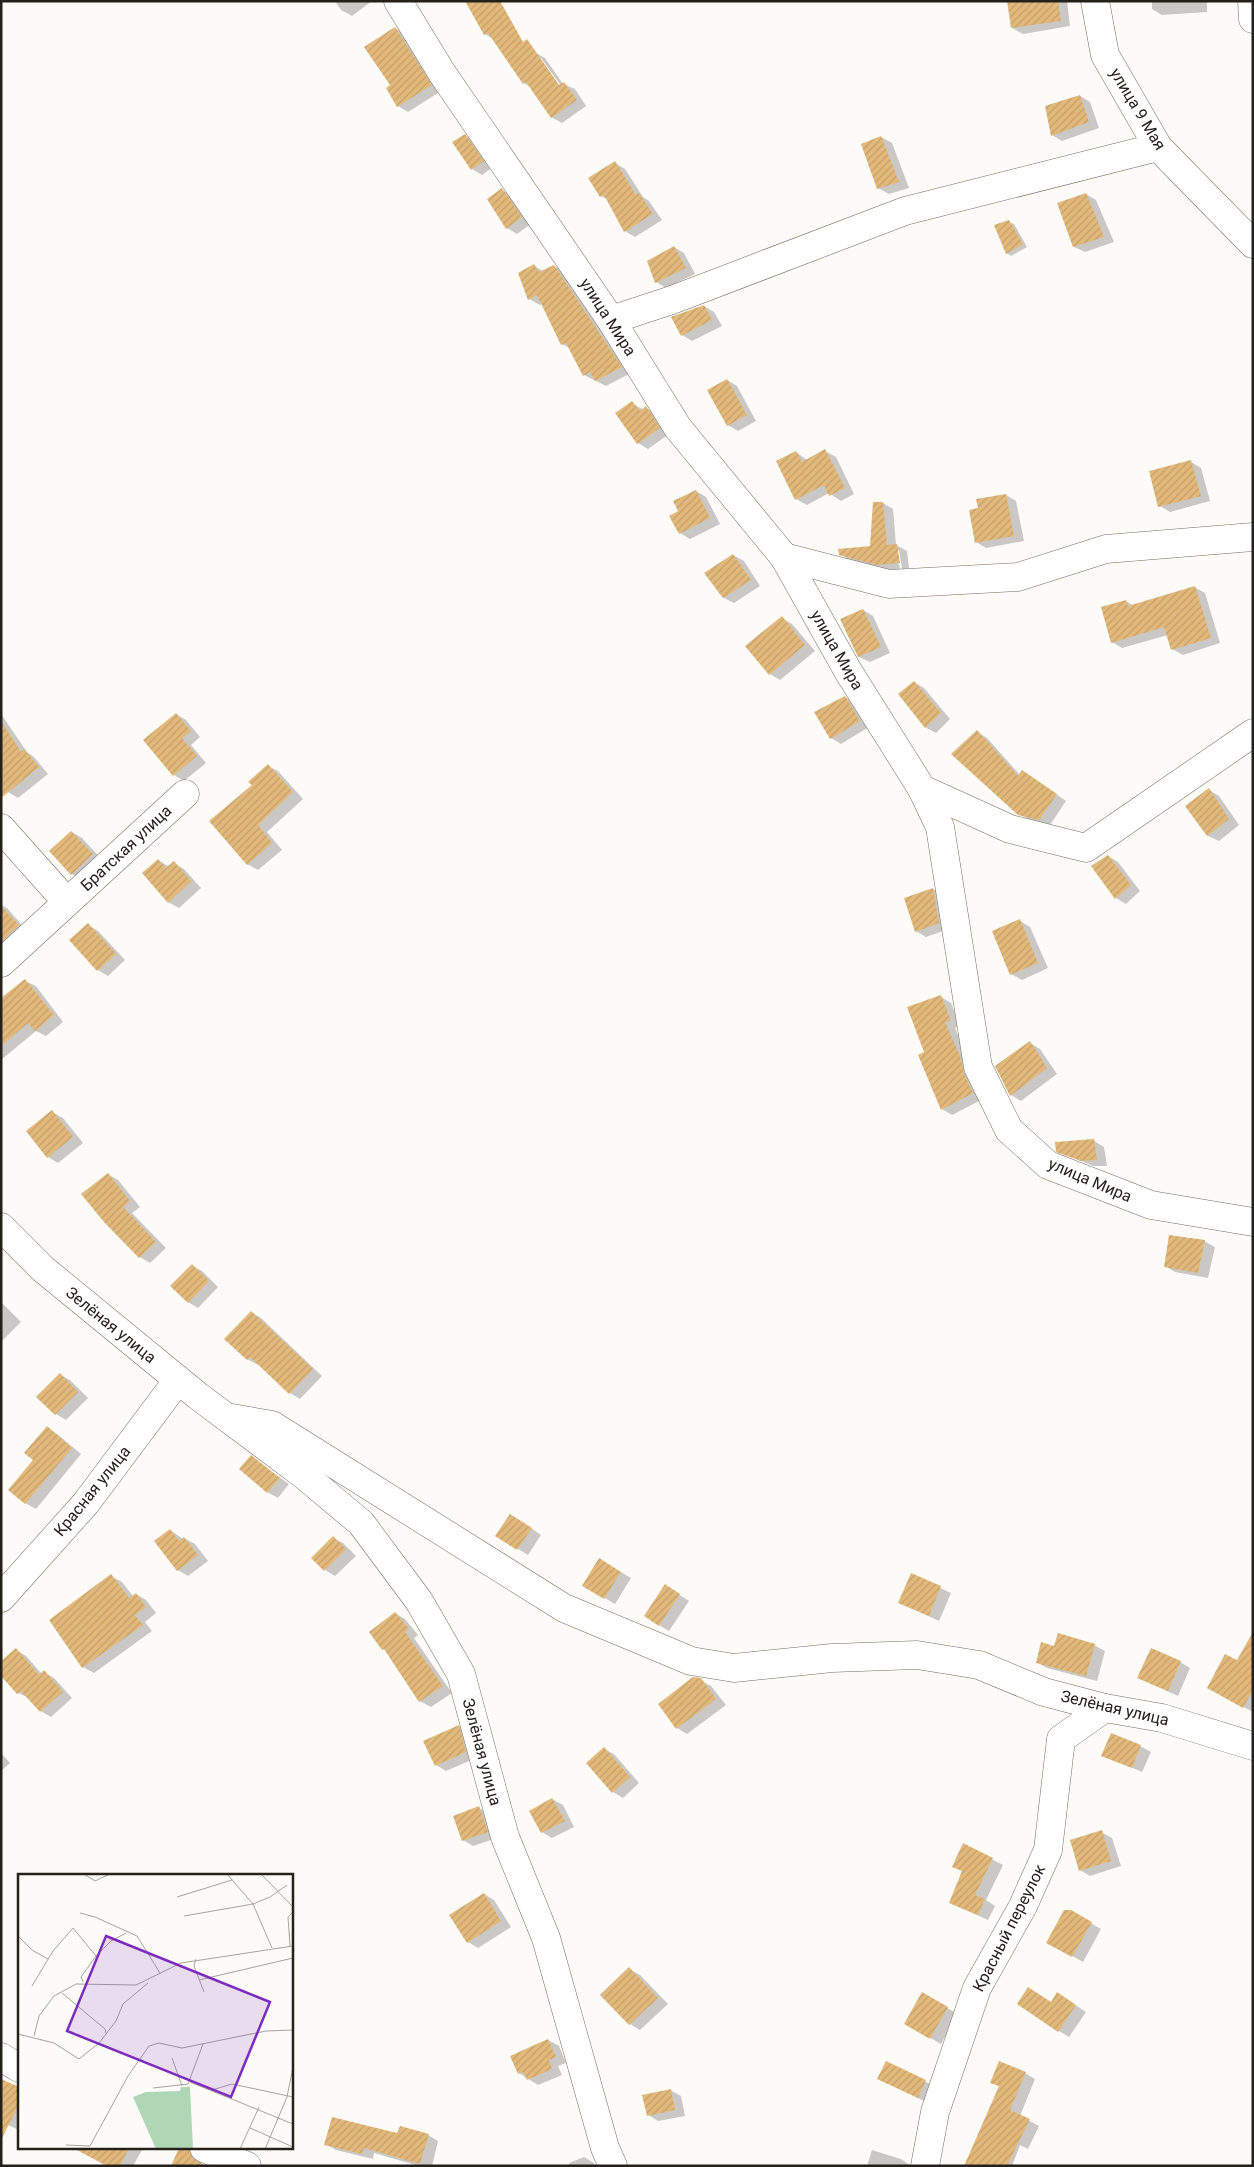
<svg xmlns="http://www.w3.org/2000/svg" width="1254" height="2167" viewBox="0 0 1254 2167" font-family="Roboto,sans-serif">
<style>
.shadow{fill:#0003;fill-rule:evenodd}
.building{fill:url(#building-hatch)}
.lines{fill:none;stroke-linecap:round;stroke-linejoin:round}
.minor-casing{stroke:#776d5d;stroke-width:29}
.minor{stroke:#fff;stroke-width:28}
.labels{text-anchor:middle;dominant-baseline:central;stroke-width:4;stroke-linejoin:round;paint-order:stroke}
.street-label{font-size:16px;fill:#25201a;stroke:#fff}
.inset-road{fill:none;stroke:#a7a39f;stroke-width:1}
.view{fill:#7b2cbf;fill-opacity:0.15;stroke:#7b2cbf;stroke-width:2.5}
.inset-edge{fill:none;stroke:#25201a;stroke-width:2.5}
</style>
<defs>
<pattern id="building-hatch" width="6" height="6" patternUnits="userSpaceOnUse" patternTransform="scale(1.25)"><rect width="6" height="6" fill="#e3b97b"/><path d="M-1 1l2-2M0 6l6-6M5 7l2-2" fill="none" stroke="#c39f6a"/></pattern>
</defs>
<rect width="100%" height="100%" fill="#fdfbf7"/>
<!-- shadow -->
<g class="shadow">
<path d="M335 1H372L352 16 341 10Z"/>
<path d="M1008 1H1067L1070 26 1023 34 1012 28Z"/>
<path d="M1152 1H1207V12L1162 15 1152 9Z"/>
<path d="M467 3 526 56 534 52 545 58 563 84 575 89 586 106 562 123 551 117 530 87 524 83 493 39 485 34ZM538 58H541L564 90 562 91Z"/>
<path d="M395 28 405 34 441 91 408 112 398 106 387 88 391 86Z"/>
<path d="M1080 96 1090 102 1099 128 1062 141 1052 135Z"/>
<path d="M465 135 475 141 493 167 482 175 472 169Z"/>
<path d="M881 137 892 143 909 188 889 194 878 188Z"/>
<path d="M615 163 625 169 643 197 649 201 662 220 635 237 625 231 608 200 601 196Z"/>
<path d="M502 190 512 196 531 224 517 234 507 228Z"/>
<path d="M1086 194 1096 200 1114 242 1085 252 1074 247Z"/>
<path d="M1009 222 1014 224 1027 247 1011 256 1007 253Z"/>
<path d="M674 247 684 253 695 274 666 288 656 282Z"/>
<path d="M534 266 543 271 554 266 565 272 631 373 606 386 584 375 571 349 562 344 543 303 540 305 529 299Z"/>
<path d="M704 306 714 312 722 326 692 341 682 335Z"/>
<path d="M727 380 737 386 756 421 738 431 728 425Z"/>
<path d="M632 403 644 410 646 408 656 414 669 434 648 449 638 443Z"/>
<path d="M825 451 836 457 854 494 841 501 829 493 807 505 796 499V452L807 460Z"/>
<path d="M1191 462 1201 468 1210 501 1170 512 1160 506Z"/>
<path d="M696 491 706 497 720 524 690 539 680 533V512Z"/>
<path d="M1006 495 1016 501 1024 541 986 548 976 542 979 509Z"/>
<path d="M883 503 893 509 896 545 907 551 909 568 902 569 899 550H896L900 569 888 570 850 560 840 554 871 547Z"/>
<path d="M733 555 744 561 760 586 734 603 724 598Z"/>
<path d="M1194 587 1205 593 1220 643 1183 655 1172 649 1168 635 1122 648 1112 642 1126 601 1134 606Z"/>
<path d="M863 610 873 616 890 653 870 662 859 657 842 620Z"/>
<path d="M782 618 792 624 815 651 780 680 770 674Z"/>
<path d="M914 682 924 688 950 719 936 733 925 727Z"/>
<path d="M845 697 855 703 869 727 841 744 831 738Z"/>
<path d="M1 714 27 752 34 757 48 774 18 798 8 792 1 783Z"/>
<path d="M176 714 186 720 200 737 191 745 206 763 184 781 174 775Z"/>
<path d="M977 732 987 738 1020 775 1023 771 1066 801 1050 825 1030 820 1019 814Z"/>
<path d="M268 766 278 771 303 799 267 832 282 850 258 870 247 864 253 785Z"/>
<path d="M1209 790 1219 796 1239 825 1219 841 1208 836 1187 806Z"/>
<path d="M72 832 82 838 103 861 82 880 72 874Z"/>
<path d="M1108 856 1118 862 1140 891 1126 904 1116 898Z"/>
<path d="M158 860 168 866 174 863 184 869 201 888 179 908 168 902Z"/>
<path d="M933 889 943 895 949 929 926 937 916 931Z"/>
<path d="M1 905 7 908 28 932 1 950Z"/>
<path d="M1020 921 1030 927 1048 968 1022 980 1011 974Z"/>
<path d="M88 925 98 931 125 960 108 976 98 970Z"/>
<path d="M25 981 36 986 63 1022 46 1036 36 1031 1 1060V1007Z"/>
<path d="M941 997 951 1003 960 1026 955 1028 970 1063 983 1099 952 1115 942 1109 926 1053Z"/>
<path d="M1030 1043 1040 1049 1057 1074 1021 1101 1011 1095Z"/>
<path d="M52 1112 63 1118 83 1143 58 1163 48 1157Z"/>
<path d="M1094 1141 1104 1147 1107 1166H1093L1058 1151Z"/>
<path d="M108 1174 118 1180 140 1207 132 1213 166 1248 150 1263 140 1257 104 1221Z"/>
<path d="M1204 1241 1215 1247 1208 1278 1175 1272 1165 1266Z"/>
<path d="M192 1266 202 1271 218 1287 198 1308 188 1302Z"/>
<path d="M1 1302 21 1322 1 1342Z"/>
<path d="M251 1312 261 1318 322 1376 300 1399 290 1393 259 1364 258 1365 247 1359Z"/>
<path d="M60 1375 70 1380 88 1398 66 1420 56 1414 38 1397Z"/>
<path d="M47 1428 57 1434 81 1454 36 1509 25 1503 35 1460Z"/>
<path d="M251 1457 289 1484 278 1498 267 1492Z"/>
<path d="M521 1521 541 1535 528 1555 497 1536Z"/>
<path d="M170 1530 183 1539 184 1538 195 1544 208 1561 188 1576 178 1570Z"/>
<path d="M333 1538 343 1543 356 1556 335 1576 325 1570Z"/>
<path d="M599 1559 631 1578 615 1604 583 1585Z"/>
<path d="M912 1575 951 1593 939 1621 900 1603Z"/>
<path d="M111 1576 122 1582 133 1596 136 1594 146 1600 156 1613 145 1622 152 1631 94 1673 83 1667Z"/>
<path d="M675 1592 689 1601 669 1631 659 1625Z"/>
<path d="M395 1613 405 1619 418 1635 414 1638 452 1693 431 1707 420 1701 386 1650 383 1649Z"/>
<path d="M1094 1645 1105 1651 1097 1681 1047 1668 1037 1662 1055 1647Z"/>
<path d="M16 1650 26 1656 42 1674 44 1672 54 1678 72 1698 51 1717 41 1711 29 1698 18 1693Z"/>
<path d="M1253 1656V1712L1218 1693 1238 1662Z"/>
<path d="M1180 1662 1190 1668 1178 1696 1149 1683Z"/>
<path d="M700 1680 711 1686 726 1705 687 1734 677 1728Z"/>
<path d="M459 1726 469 1732 476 1758 446 1771 436 1765Z"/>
<path d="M1140 1746 1151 1752 1142 1772 1103 1755Z"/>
<path d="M604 1749 614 1754 639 1783 623 1798 613 1792Z"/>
<path d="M1 1753 10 1763 1 1771Z"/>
<path d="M552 1799 563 1805 574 1827 552 1838 542 1832Z"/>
<path d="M479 1808 490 1814 497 1838 473 1846 463 1840Z"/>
<path d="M1101 1832 1112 1838 1121 1866 1090 1876 1080 1870Z"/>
<path d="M964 1845 1003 1865 986 1900 995 1906 988 1920 950 1903 963 1872Z"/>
<path d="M484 1894 494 1900 511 1927 478 1948 468 1942Z"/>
<path d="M1071 1912 1101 1929 1083 1962 1048 1942Z"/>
<path d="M629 1969 640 1975 668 2004 640 2030 630 2024 602 1995Z"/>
<path d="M922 1994 958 2014 941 2044 905 2023Z"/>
<path d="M1068 2000 1086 2012 1069 2037 1059 2031 1051 2003Z"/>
<path d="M548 2040 559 2046 566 2063 558 2066 562 2075 538 2085 519 2073Z"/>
<path d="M886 2062 936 2087 928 2103 889 2084Z"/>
<path d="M1025 2073 1035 2079 1020 2116 1039 2126 1028 2149 1020 2145 1012 2166H965L1000 2087 992 2082Z"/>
<path d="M19 2089V2130L1 2122Z"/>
<path d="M670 2090 681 2096 685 2116 658 2121 648 2115Z"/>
<path d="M398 2135H428L438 2141 432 2166H419L374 2153 373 2159 336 2150 326 2144Z"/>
<path d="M100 2148H143L133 2166H108Z"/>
<path d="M181 2148H191L199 2153 202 2165 172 2166Z"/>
<path d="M872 2150 901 2159 911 2166H867Z"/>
<path d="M584 2157 594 2163 595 2166H570L569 2163Z"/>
</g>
<!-- building -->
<g class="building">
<path d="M465 1H500L523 42 527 39 559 85 564 82 577 100 551 118 526 82 523 84 488 33 484 35Z"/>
<path d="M1007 1H1058L1061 21 1011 28Z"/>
<path d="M395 27 432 85 397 107 386 88 390 85 364 47Z"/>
<path d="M1080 95 1089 122 1051 136 1045 106Z"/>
<path d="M465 134 484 161 471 170 452 142Z"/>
<path d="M881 136 899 182 877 189 861 144Z"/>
<path d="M615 161 636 195 639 193 653 214 624 232 604 195 600 197 588 178Z"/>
<path d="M502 188 522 217 506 229 487 199Z"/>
<path d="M1086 193 1104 237 1073 247 1057 203Z"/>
<path d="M1009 220 1023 244 1006 254 994 225Z"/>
<path d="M674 246 686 268 655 283 647 261Z"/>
<path d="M534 264 539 272 554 265 622 367 595 381 590 372 583 376 566 343 561 345 537 295 528 300 518 273Z"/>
<path d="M704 305 712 320 681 336 671 317Z"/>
<path d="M727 379 747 415 727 426 707 390Z"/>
<path d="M632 401 640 411 646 406 660 428 637 444 615 413Z"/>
<path d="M825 449 845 488 829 496 824 485 795 500 776 461 796 451 802 462Z"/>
<path d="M1191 460 1201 496 1158 507 1149 471Z"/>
<path d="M696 490 710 518 679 534 669 516 678 511 673 501Z"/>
<path d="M1006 494 1014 536 975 543 969 510 978 508 976 499Z"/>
<path d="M873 502H883L887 545 897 544 900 563 877 565 839 555 838 549 870 546Z"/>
<path d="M733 554 751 580 723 598 704 573Z"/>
<path d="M1195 586 1211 638 1171 650 1164 627 1111 643 1101 607 1126 600 1128 606Z"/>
<path d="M863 609 881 647 858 657 840 619Z"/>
<path d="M782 616 805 645 769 675 745 646Z"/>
<path d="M914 681 941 713 925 728 898 694Z"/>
<path d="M845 696 860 721 830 739 814 712Z"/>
<path d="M176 713 191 731 182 738 197 756 173 776 143 740Z"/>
<path d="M1 721 21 752 24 749 39 767 1 798Z"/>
<path d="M977 730 1018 776 1022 770 1057 794 1039 820 1018 815 951 754Z"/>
<path d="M268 764 293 792 258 825 272 843 247 865 209 821 252 785 248 782Z"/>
<path d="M1209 788 1229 819 1207 836 1185 806Z"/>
<path d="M71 831 93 854 71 875 49 851Z"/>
<path d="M1108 855 1131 885 1115 899 1091 866Z"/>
<path d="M158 859 166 868 174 861 191 881 168 903 142 873Z"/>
<path d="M933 888 939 923 915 932 904 898Z"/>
<path d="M1 906 19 925 1 942Z"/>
<path d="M1020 919 1038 963 1010 975 992 931Z"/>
<path d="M88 923 116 954 97 971 69 940Z"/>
<path d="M25 979 54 1015 35 1031 28 1023 1 1046V998Z"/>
<path d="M941 995 951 1021 945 1022 960 1056 964 1074 973 1093 941 1110 918 1055 924 1052 907 1007Z"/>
<path d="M1030 1041 1047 1068 1010 1096 995 1066Z"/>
<path d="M52 1110 73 1137 47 1158 26 1131Z"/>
<path d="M1094 1139 1097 1160 1081 1161 1056 1152 1055 1142Z"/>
<path d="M108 1173 130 1201 123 1207 156 1242 139 1258 104 1222 81 1194Z"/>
<path d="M1169 1235 1205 1240 1198 1273 1164 1267Z"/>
<path d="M192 1264 209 1281 188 1303 170 1286Z"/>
<path d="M251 1311 313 1369 289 1394 250 1357 247 1360 224 1339Z"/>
<path d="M60 1373 78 1392 55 1415 36 1397Z"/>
<path d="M47 1426 72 1448 25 1504 8 1490 33 1460 24 1453Z"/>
<path d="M251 1455 280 1478 267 1493 239 1469Z"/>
<path d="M510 1514 532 1528 517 1550 495 1536Z"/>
<path d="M170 1529 179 1541 184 1537 198 1555 177 1571 154 1541Z"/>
<path d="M333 1536 346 1549 324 1571 311 1558Z"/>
<path d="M599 1558 621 1572 604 1599 582 1586Z"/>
<path d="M911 1573 941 1586 929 1616 898 1603Z"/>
<path d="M111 1574 129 1598 136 1593 146 1607 135 1615 143 1625 82 1668 49 1620Z"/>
<path d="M665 1584 680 1594 659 1626 644 1616Z"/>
<path d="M395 1612 409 1629 405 1632 443 1686 419 1702 384 1649 382 1650 369 1632Z"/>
<path d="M1253 1632V1690L1243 1708 1207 1688 1225 1654 1237 1660Z"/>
<path d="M1058 1633 1095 1644 1086 1676 1036 1663 1041 1642 1054 1646Z"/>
<path d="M16 1648 39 1675 44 1670 63 1692 40 1712 21 1691 17 1694 1 1676V1661Z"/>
<path d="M1151 1648 1181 1661 1168 1691 1137 1678Z"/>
<path d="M693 1677 701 1678 716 1699 676 1729 658 1704Z"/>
<path d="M459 1725 466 1752 435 1766 423 1741Z"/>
<path d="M1111 1733 1141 1745 1132 1768 1101 1756Z"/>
<path d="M604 1747 630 1777 612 1793 586 1763Z"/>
<path d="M552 1798 565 1821 541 1833 529 1811Z"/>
<path d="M479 1806 488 1832 462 1841 453 1816Z"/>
<path d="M1102 1830 1111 1861 1079 1871 1070 1840Z"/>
<path d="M963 1843 993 1858 975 1895 985 1899 978 1915 949 1903 962 1871 952 1867Z"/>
<path d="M484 1893 501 1921 467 1943 449 1915Z"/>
<path d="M1064 1910H1071L1092 1922 1072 1957 1046 1943Z"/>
<path d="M629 1967 658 1998 629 2025 600 1995Z"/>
<path d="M1028 1987 1051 2002 1057 1992 1076 2005 1058 2032 1017 2004Z"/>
<path d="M922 1992 948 2007 930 2039 904 2024Z"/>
<path d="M548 2039 556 2057 549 2060 552 2069 527 2080 523 2072 518 2074 510 2056Z"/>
<path d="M886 2061 926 2080 918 2098 877 2079Z"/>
<path d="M999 2061 1026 2072 1010 2110 1030 2119 1007 2166H964L999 2086 990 2083Z"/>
<path d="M1 2079 19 2087V2104L1 2140Z"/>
<path d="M671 2089 675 2110 647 2116 642 2095Z"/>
<path d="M332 2117 397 2133 400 2126 429 2134 420 2164 364 2148 362 2154 324 2145Z"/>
<path d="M73 2148H129L120 2166H107Z"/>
<path d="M179 2148H189L192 2158 206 2166H171Z"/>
</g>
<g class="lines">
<defs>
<g id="minor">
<path d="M398 1 442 73 611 320 678 428 784 557 848 671 922 789 940 827 978 1067 1009 1130 1048 1165 1151 1205 1253 1222"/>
<path d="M1095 1 1105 55 1158 147 1253 244"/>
<path d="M1252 1 1253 19"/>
<path d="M611 320 672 300 905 211 1158 147"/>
<path d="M784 557 889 584 1018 577 1106 549 1253 537"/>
<path d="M922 789 1010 829 1086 848 1253 733"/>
<path d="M1 828 67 902"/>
<path d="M1 963 185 794"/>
<path d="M1 1227 43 1269 198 1396 305 1476 361 1523 419 1601 461 1674 505 1837 546 1938 605 2148 613 2166"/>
<path d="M232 1418 272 1425 564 1608 691 1661 734 1668 832 1658 917 1655 979 1665 1044 1692 1105 1708 1162 1718 1253 1746"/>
<path d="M1 1598 86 1503 178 1380"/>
<path d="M1 2057 19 2068"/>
<path d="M204 2148 247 2166"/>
<path d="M925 2166 935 2112 977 1988 1023 1906 1048 1850 1061 1739 1105 1708"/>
</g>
</defs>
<!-- minor casing -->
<use href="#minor" class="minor-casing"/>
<!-- minor -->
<use href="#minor" class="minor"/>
</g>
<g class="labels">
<!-- street labels -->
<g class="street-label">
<text transform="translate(1138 109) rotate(59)">улица 9 Мая</text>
<text transform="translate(608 317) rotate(57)">улица Мира</text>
<text transform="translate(837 650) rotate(60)">улица Мира</text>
<text transform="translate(126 848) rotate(-43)">Братская улица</text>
<text transform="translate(1090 1180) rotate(23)">улица Мира</text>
<text transform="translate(111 1325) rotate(39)">Зелёная улица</text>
<text transform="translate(92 1491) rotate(-51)">Красная улица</text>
<text transform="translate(1115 1708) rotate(13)">Зелёная улица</text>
<text transform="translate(482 1752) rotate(75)">Зелёная улица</text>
<text transform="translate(1009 1928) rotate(-63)">Красный переулок</text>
</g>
</g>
<!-- overview -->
<g transform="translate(18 1874)">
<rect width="275" height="275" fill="#fdfbf7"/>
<path d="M163 213H172L175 275H138L115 223 128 218 162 217Z" fill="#afd7b5"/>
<path class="inset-road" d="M66 0 77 7 92 0M209 0 235 30 254 74M243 0 275 33M159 23 214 6M62 39 77 43 119 62 142 99M166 42 235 30 252 23 269 11M0 62 14 76 30 85M272 72 270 43 275 38M178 85 176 92 186 118M181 106 275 84M65 108 63 103 78 82 93 67 108 59M14 112 35 77 55 54 78 82M44 119 87 155 88 159M0 160 36 169 61 185 81 169 98 147 105 130 130 109M16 162 21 142 36 122 58 110 118 111 163 89 275 72M154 184 164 212M172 208 275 250M135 214 170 210 185 170M194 216 214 210 275 223M232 254 275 273M48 271 72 272 110 202 131 172 141 169 164 174 248 157 275 156M222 275 241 233M247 275 269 223 275 193"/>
<path class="view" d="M88 62 252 128 213 223 49 157Z"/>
<rect width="275" height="275" class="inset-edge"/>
</g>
<!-- border -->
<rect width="1254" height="2167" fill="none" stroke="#25201a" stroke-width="5"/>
</svg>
